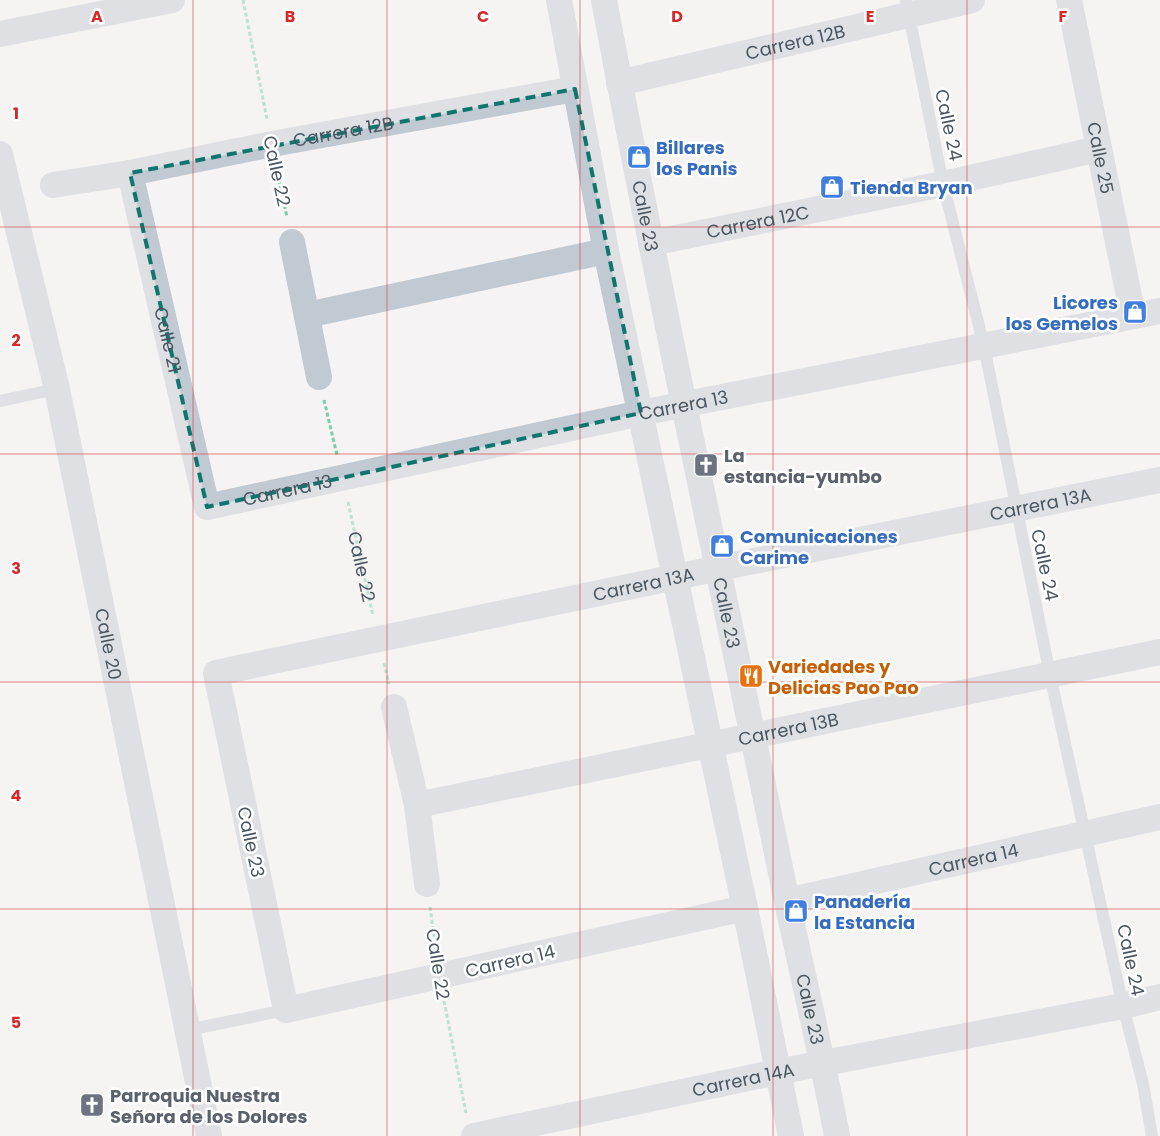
<svg xmlns="http://www.w3.org/2000/svg" width="1160" height="1136" viewBox="0 0 1160 1136" font-family="Poppins,sans-serif">
<style>
.lines{fill:none;stroke-linecap:round;stroke-linejoin:round}
.path{stroke:#7ad0a6;stroke-width:3;stroke-dasharray:4 2.5;stroke-linecap:butt}
.service{stroke:#c1cad2;stroke-width:12}
.minor{stroke:#c1cad2;stroke-width:26}
.marked{fill:none;stroke:#0f766e;stroke-width:4;stroke-dasharray:10 6;stroke-linejoin:round}
.grid{fill:none;stroke:#d62828;stroke-width:1;stroke-opacity:0.55}
.labels{text-anchor:middle;dominant-baseline:central;stroke-width:5;stroke-linejoin:round;paint-order:stroke}
.street-label{font-size:18px;fill:#4a5661;stroke:#fff}
.shop-label{font-size:18px;font-weight:bold;fill:#366cbe;stroke:#fff;text-anchor:start}
.worship-label{font-size:18px;font-weight:bold;fill:#5b616d;stroke:#fff;text-anchor:start}
.food-label{font-size:18px;font-weight:bold;fill:#c56008;stroke:#fff;text-anchor:start}
.grid-label{font-size:16px;text-anchor:middle;font-weight:bold;fill:#d62828;stroke:#fff;stroke-width:5;stroke-linejoin:round;paint-order:stroke}
</style>
<rect width="100%" height="100%" fill="#f5f3f3"/>
<g class="lines">
<!-- path -->
<g class="path">
<path d="M243 0 267 119"/>
<path d="M276 167 287 217"/>
<path d="M324 400 337 455"/>
<path id="s1" d="M348 502 373 616"/>
<path d="M384 663 389 684"/>
<path d="M430 907 436 951"/>
<path d="M444 1001 466 1113"/>
</g>
<!-- service -->
<g class="service">
<path d="M906 0 943 184 984 346 1050 675 1123 1006 1143 1084 1152 1136"/>
<path d="M0 401 57 389"/>
<path d="M187 1030 286 1010"/>
</g>
<!-- minor -->
<g class="minor">
<path d="M559 0 606 251 745 908 791 1136"/>
<path id="s2" d="M604 0C660 300 725 598 786 897 803 977 822 1056 837 1136"/>
<path id="s3" d="M1069 0 1133 316"/>
<path d="M0 34 172 0"/>
<path id="s4" d="M619 83 972 0"/>
<path id="s5" d="M0 154 57 389 209 1136"/>
<path id="s6" d="M130 173 207 507 641 413 1160 311"/>
<path id="s7" d="M53 185 130 173 272 144 575 89"/>
<path d="M292 242 319 377"/>
<path id="s8" d="M651 243 943 184 1099 149"/>
<path d="M307 315 606 251"/>
<path d="M394 707 417 805 427 884"/>
<path id="s9" d="M417 805 1160 652"/>
<path id="s10" d="M787 901 1160 817"/>
<path id="s11" d="M745 908 286 1010 216 673 719 568 1160 480"/>
<path id="s12" d="M474 1136 777 1072 1123 1006 1160 997"/>
</g>
</g>
<!-- marked area -->
<path d="M0 0H1160V1136H0ZM575 89 641 413 207 507 130 173Z" fill="#f5f3f3" fill-opacity=".55" fill-rule="evenodd"/>
<path class="marked" d="M575 89 641 413 207 507 130 173Z"/>
<!-- grid -->
<path class="grid" d="M193 0V1136M387 0V1136M580 0V1136M773 0V1136M967 0V1136M0 227H1160M0 454H1160M0 682H1160M0 909H1160"/>
<!-- icons -->
<defs>
<symbol id="shop-square" viewBox="-11 -11 22 22"><rect x="-9" y="-9" width="18" height="18" rx="4" fill="#3f7fe0" stroke="#fff"/><path d="M-5-2.5h2.3a2.7 3.5 0 0 1 5.4 0H5L5.5 6h-11ZM-1.5-2.5h3a1.5 2.3 0 0 0-3 0Z" fill="#fff"/></symbol>
<symbol id="church-square" viewBox="-11 -11 22 22"><rect x="-9" y="-9" width="18" height="18" rx="4" fill="#6b7280" stroke="#fff"/><path d="M-1.2-6h2.4v3.5h3.3v2.4h-3.3V6h-2.4V-.1h-3.3v-2.4h3.3Z" fill="#fff"/></symbol>
<symbol id="restaurant-square" viewBox="-11 -11 22 22"><rect x="-9" y="-9" width="18" height="18" rx="4" fill="#e8710a" stroke="#fff"/><path d="M-5-6h1v4h1v-4h1v4h1v-4h1v5L-1.5 .5V6h-2V.5L-5-1ZM5-6V6H3V1.5H1.5Q1.5-4 5-6Z" fill="#fff"/></symbol>
</defs>
<g fill-rule="evenodd">
<use href="#shop-square" x="625" y="143" width="28" height="28"/>
<use href="#shop-square" x="818" y="173" width="28" height="28"/>
<use href="#shop-square" x="1121" y="298" width="28" height="28"/>
<use href="#church-square" x="692" y="451" width="28" height="28"/>
<use href="#shop-square" x="708" y="532" width="28" height="28"/>
<use href="#restaurant-square" x="737" y="662" width="28" height="28"/>
<use href="#shop-square" x="782" y="897" width="28" height="28"/>
<use href="#church-square" x="78" y="1091" width="28" height="28"/>
</g>
<g class="labels">
<!-- street labels -->
<g class="street-label">
<text stroke="none"><textPath href="#s4" startOffset="181">Carrera 12B</textPath></text>
<text transform="translate(949 125) rotate(78)">Calle 24</text>
<text stroke="none"><textPath href="#s7" startOffset="295">Carrera 12B</textPath></text>
<text stroke="none"><textPath href="#s3" startOffset="161">Calle 25</textPath></text>
<text transform="translate(277 171) rotate(78)">Calle 22</text>
<text stroke="none"><textPath href="#s2" startOffset="220">Calle 23</textPath></text>
<text stroke="none"><textPath href="#s8" startOffset="109">Carrera 12C</textPath></text>
<text stroke="none"><textPath href="#s6" startOffset="171">Calle 21</textPath></text>
<text stroke="none"><textPath href="#s6" startOffset="830">Carrera 13</textPath></text>
<text stroke="none"><textPath href="#s6" startOffset="425">Carrera 13</textPath></text>
<text stroke="none"><textPath href="#s11" startOffset="1656">Carrera 13A</textPath></text>
<text transform="translate(1045 565) rotate(78)">Calle 24</text>
<text stroke="none"><textPath href="#s1" startOffset="66">Calle 22</textPath></text>
<text stroke="none"><textPath href="#s11" startOffset="1251">Carrera 13A</textPath></text>
<text stroke="none"><textPath href="#s2" startOffset="625">Calle 23</textPath></text>
<text stroke="none"><textPath href="#s5" startOffset="502">Calle 20</textPath></text>
<text stroke="none"><textPath href="#s9" startOffset="379">Carrera 13B</textPath></text>
<text transform="translate(251 842) rotate(78)">Calle 23</text>
<text stroke="none"><textPath href="#s10" startOffset="191">Carrera 14</textPath></text>
<text transform="translate(1131 960) rotate(78)">Calle 24</text>
<text transform="translate(510 961) rotate(-13)">Carrera 14</text>
<text transform="translate(438 964) rotate(81)">Calle 22</text>
<text stroke="none"><textPath href="#s2" startOffset="1030">Calle 23</textPath></text>
<text stroke="none"><textPath href="#s12" startOffset="275">Carrera 14A</textPath></text>
</g>
<!-- shop labels -->
<g class="shop-label">
<text x="656" y="147">Billares<tspan x="656" dy="21">los Panis</tspan></text>
<text x="850" y="187">Tienda Bryan</text>
<text x="1118" y="302" text-anchor="end">Licores<tspan x="1118" dy="21">los Gemelos</tspan></text>
<text x="740" y="536">Comunicaciones<tspan x="740" dy="21">Carime</tspan></text>
<text x="814" y="901">Panadería<tspan x="814" dy="21">la Estancia</tspan></text>
</g>
<!-- worship labels -->
<g class="worship-label">
<text x="724" y="455">La<tspan x="724" dy="21">estancia-yumbo</tspan></text>
<text x="110" y="1095">Parroquia Nuestra<tspan x="110" dy="21">Señora de los Dolores</tspan></text>
</g>
<!-- food labels -->
<g class="food-label">
<text x="768" y="666">Variedades y<tspan x="768" dy="21">Delicias Pao Pao</tspan></text>
</g>
</g>
<g class="grid-label">
<text x="97" y="22">A</text>
<text x="290" y="22">B</text>
<text x="483" y="22">C</text>
<text x="677" y="22">D</text>
<text x="870" y="22">E</text>
<text x="1063" y="22">F</text>
<text x="16" y="119">1</text>
<text x="16" y="346">2</text>
<text x="16" y="574">3</text>
<text x="16" y="801">4</text>
<text x="16" y="1028">5</text>
</g>
</svg>
